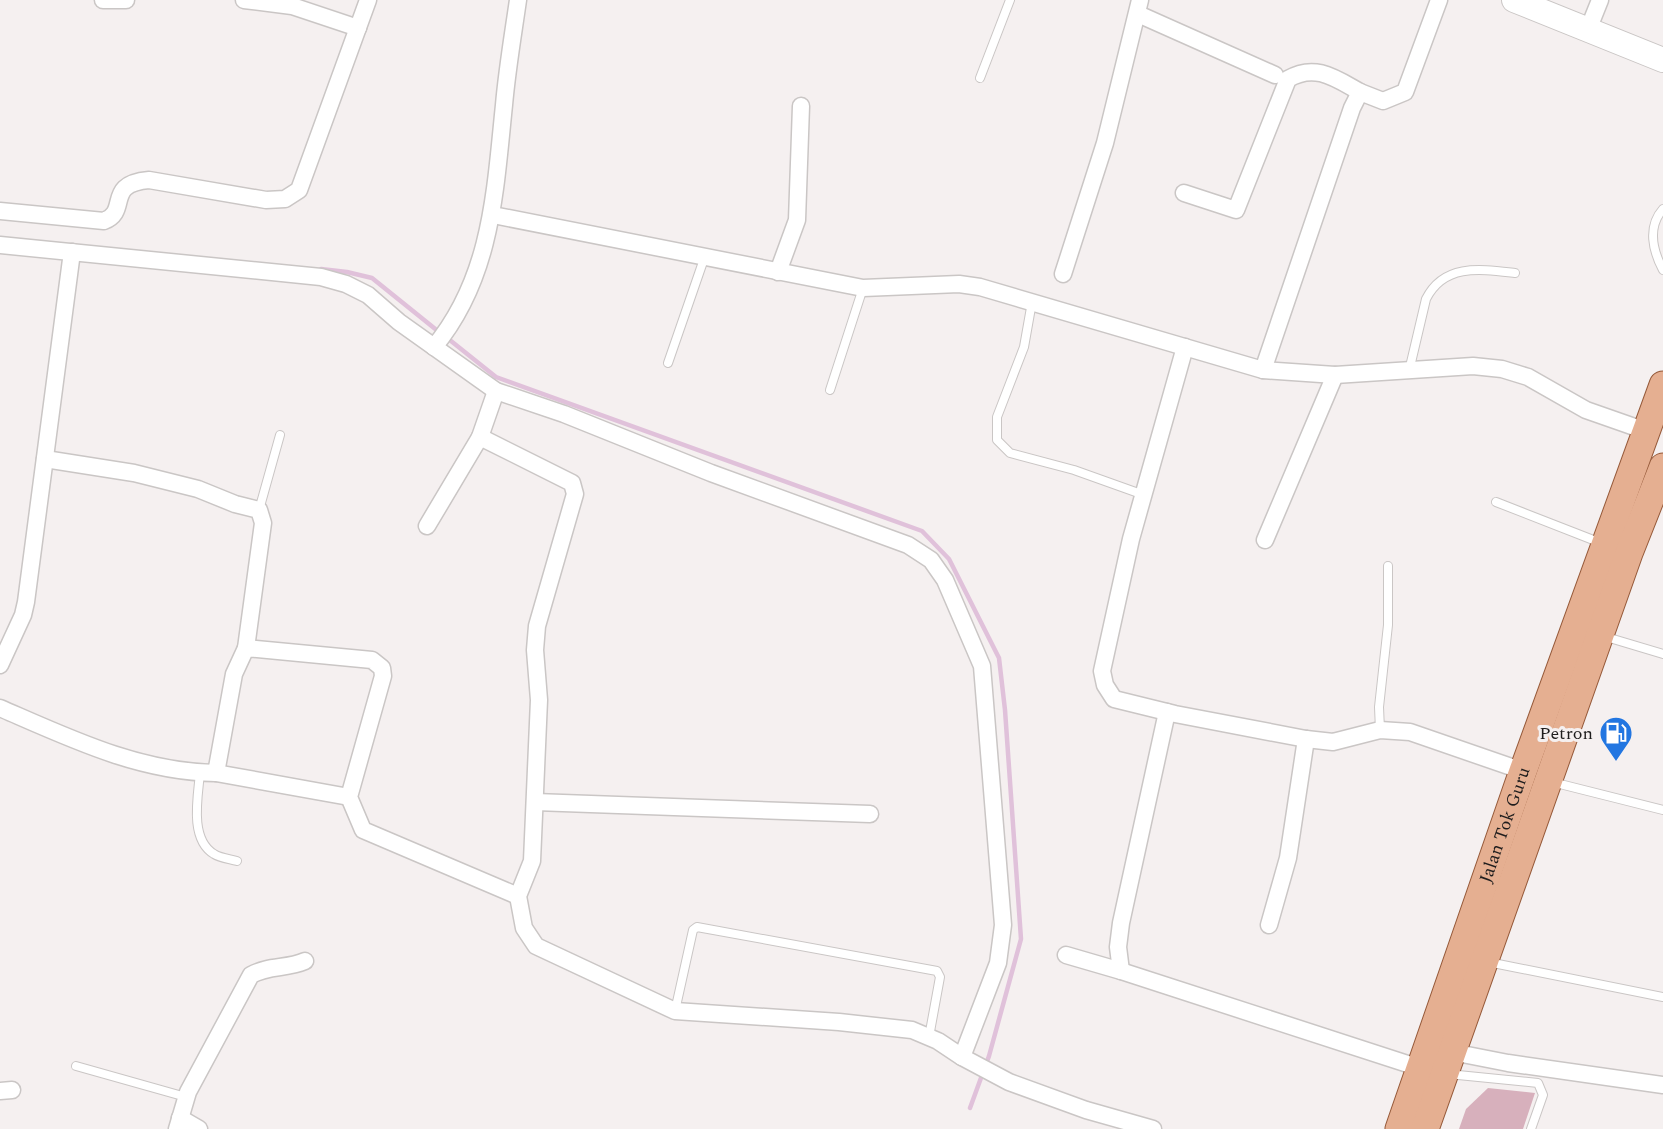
<svg xmlns="http://www.w3.org/2000/svg" width="1663" height="1129" viewBox="0 0 1663 1129" font-family="Spectral,serif">
<style>
.lines{fill:none;stroke-linecap:round;stroke-linejoin:round}
.stream{stroke:#e0c1da;stroke-width:4.5}
.building{fill:#d7b0bc}
.service-casing{stroke:#cac6c5;stroke-width:10}
.minor-casing{stroke:#cac6c5;stroke-width:19}
.secondary-casing{stroke:#cac6c5;stroke-width:26}
.primary-casing{stroke:#955939;stroke-width:29}
.service{stroke:#fff;stroke-width:8}
.minor{stroke:#fff;stroke-width:16}
.secondary{stroke:#fff;stroke-width:24}
.primary{stroke:#e5af91;stroke-width:27}
.labels{text-anchor:middle;dominant-baseline:central;stroke-width:6;stroke-linejoin:round;paint-order:stroke}
.poi-label{font-size:18px;fill:#1f1d1d;stroke:#f5f0f0;text-anchor:end}
.street-label{font-size:18px;fill:#1f1d1d;stroke:#f5f0f0}
</style>
<rect width="100%" height="100%" fill="#f5f0f0"/>
<g class="lines">
<!-- stream -->
<g class="stream">
<path d="M321 269 347 272 372 278 439 332"/>
<path d="M446 337 496 377 922 531 949 559 999 658 1005 710 1021 939 989 1056 970 1108"/>
</g>
</g>
<!-- building -->
<path class="building" d="M1488 1088 1535 1093 1523 1129H1459L1466 1109Z"/>
<g class="lines">
<defs>
<g id="service">
<path d="M980 78 1010 0"/>
<path d="M1663 209C1647 227 1653 251 1663 270"/>
<path d="M1032 302 1024 347 997 417V440L1010 453 1074 470 1144 495"/>
<path d="M668 363 705 256"/>
<path d="M1409 371 1426 299C1444 263 1481 269 1515 273"/>
<path d="M830 390 863 288"/>
<path d="M1496 502 1601 543"/>
<path d="M259 510 280 435"/>
<path d="M1603 636 1663 654"/>
<path d="M1380 730 1379 707 1388 625V566"/>
<path d="M200 773C198 796 189 839 214 854 220 858 230 859 237 861"/>
<path d="M1552 782 1663 810"/>
<path d="M1488 962 1663 997"/>
<path d="M675 1011 693 930 697 927 937 971 940 977 929 1037"/>
<path d="M76 1066 186 1097"/>
<path d="M1448 1074 1538 1083 1543 1095 1531 1129"/>
</g>
<g id="minor">
<path d="M103 0H126"/>
<path d="M244 0 292 6 358 28"/>
<path d="M1138 14 1275 75"/>
<path d="M1588 30 1600 0"/>
<path d="M1184 193 1236 210 1288 79C1315 63 1335 78 1360 92"/>
<path d="M0 211 104 221C130 211 104 184 149 180L266 200 285 199 299 190 368 0"/>
<path d="M493 215 863 288 959 284 980 287 1263 370 1335 375 1473 366 1502 369 1528 377 1586 410 1646 431"/>
<path d="M0 245 321 277 346 284 368 295 399 322 496 391 564 414 711 473 908 545 931 560 945 580 982 666 1003 925 998 963 962 1057"/>
<path d="M778 272 797 220 801 106"/>
<path d="M1063 274 1105 143 1140 0"/>
<path d="M434 347C492 277 495 191 504 105 507 70 513 35 518 0"/>
<path d="M1185 347 1131 539 1102 671 1105 685 1114 699 1175 714 1306 739 1333 742 1380 730 1410 732 1523 771"/>
<path d="M1263 370 1352 108 1360 92 1383 101 1405 92 1439 0"/>
<path d="M480 437 572 483 575 494 537 626 535 650 539 700 532 861 518 896 524 928 536 946 675 1011 839 1022 912 1030 938 1041 962 1057 1009 1082 1086 1110 1153 1129"/>
<path d="M45 459 134 473 198 489 235 504 259 510 263 523 246 648"/>
<path d="M427 526 480 437 496 391"/>
<path d="M1265 540 1335 375"/>
<path d="M0 665 23 615 26 602 72 252"/>
<path d="M0 708C69 738 139 772 216 773L234 674 246 648 372 660 382 668 383 676 349 797 363 830 518 896"/>
<path d="M216 773 349 797"/>
<path d="M535 802 870 814"/>
<path d="M1269 925 1288 858 1306 739"/>
<path d="M1066 955 1121 971 1420 1068"/>
<path d="M1121 971 1118 947 1121 923 1167 712"/>
<path d="M1452 1052 1508 1063 1663 1085"/>
<path d="M0 1091 12 1090"/>
<path d="M180 1118 199 1129"/>
<path d="M177 1129 188 1092 251 975C269 965 287 969 305 961"/>
</g>
<path id="secondary" d="M1514 0 1663 60"/>
<g id="primary">
<path id="s1" d="M1399 1129 1523 771 1663 385"/>
<path d="M1425 1129 1629 553 1663 467"/>
</g>
</defs>
<!-- service casing -->
<use href="#service" class="service-casing"/>
<!-- minor casing -->
<use href="#minor" class="minor-casing"/>
<!-- secondary casing -->
<use href="#secondary" class="secondary-casing"/>
<!-- primary casing -->
<use href="#primary" class="primary-casing"/>
<!-- service -->
<use href="#service" class="service"/>
<!-- minor -->
<use href="#minor" class="minor"/>
<!-- secondary -->
<use href="#secondary" class="secondary"/>
<!-- primary -->
<use href="#primary" class="primary"/>
</g>
<!-- icons -->
<defs>
<symbol id="fuel-pin" viewBox="-11 -11 22 30"><path d="M0 17L-7.5 6A9.5 9.5 0 1 1 7.5 6Z" fill="#2276e1" stroke="#f5f0f0"/><path d="M-5.5-6h7V0h2V4h1.3V-2.5L3-4.5l.8-.8L6-3V5H2.5V1h-1V6h-7ZM-4.2-4.7v3.2H.2V-4.7Z" fill="#fff"/></symbol>
</defs>
<g fill-rule="evenodd">
<use href="#fuel-pin" x="1597" y="714" width="38" height="52"/>
</g>
<g class="labels">
<!-- poi labels -->
<g class="poi-label">
<text x="1593" y="733">Petron</text>
</g>
<!-- street labels -->
<g class="street-label">
<text stroke="none"><textPath href="#s1" startOffset="322">Jalan Tok Guru</textPath></text>
</g>
</g>
</svg>
